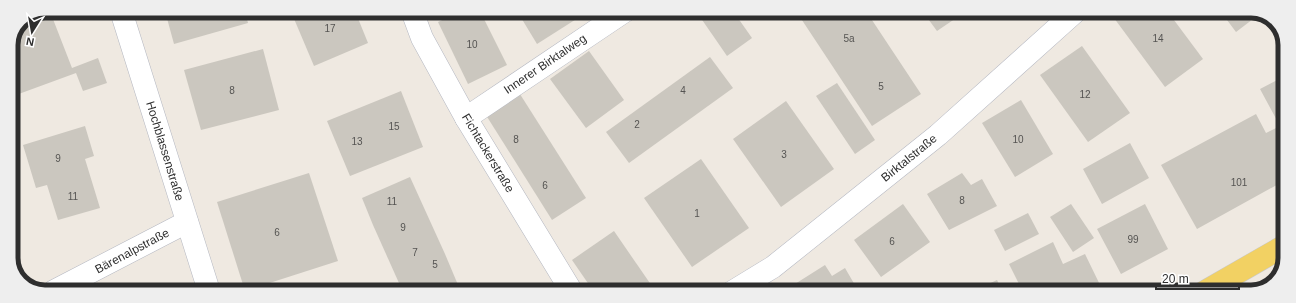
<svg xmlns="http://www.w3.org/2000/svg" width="1296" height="303" viewBox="0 0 1296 303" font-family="Helvetica,sans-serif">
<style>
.building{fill:#cbc7bf}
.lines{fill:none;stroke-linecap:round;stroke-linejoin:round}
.minor-casing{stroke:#b4b7c1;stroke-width:23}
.primary-casing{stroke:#c9c9c9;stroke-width:23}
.minor{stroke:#fff;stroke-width:22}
.primary{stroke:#f2d163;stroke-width:22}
.labels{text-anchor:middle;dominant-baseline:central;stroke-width:3;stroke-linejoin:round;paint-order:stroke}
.number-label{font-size:10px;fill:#555452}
.street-label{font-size:12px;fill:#2e2e2e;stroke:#fff}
.rim{fill:none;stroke:#2e2e2e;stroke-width:5}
</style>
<rect width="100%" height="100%" fill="#efe9e1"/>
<!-- building -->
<g class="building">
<path d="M165 11H245L248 23 174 44Z"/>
<path d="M298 11H355L368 43 314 66 292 14Z"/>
<path d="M461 11H480L507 65 468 84 438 22Z"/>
<path d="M517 11H589L537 44Z"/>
<path d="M696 11H733L752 38 727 56Z"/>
<path d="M796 11H866L921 94 872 126Z"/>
<path d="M923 12H965L937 31Z"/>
<path d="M1122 12H1168L1203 59 1165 87 1114 18Z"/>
<path d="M1221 12H1258L1261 13 1236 32Z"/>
<path d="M51 14 72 68 98 58 107 83 83 91 76 73 16 95 11 80V44L19 25Z"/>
<path d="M1082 46 1130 113 1088 142 1040 75Z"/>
<path d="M263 49 279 110 201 130 184 70Z"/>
<path d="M589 51 624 100 586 128 550 79Z"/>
<path d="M710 57 733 88 629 163 606 132Z"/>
<path d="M1285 76 1284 181 1197 229 1161 165 1256 114 1266 133 1280 126 1260 89Z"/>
<path d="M837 83 875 140 855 154 816 96Z"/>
<path d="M401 91 423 147 350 176 327 121Z"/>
<path d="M518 91 586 198 552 220 484 112Z"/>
<path d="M1021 100 1053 154 1015 177 982 123Z"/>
<path d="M786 101 834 169 781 207 733 139Z"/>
<path d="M85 126 94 156 85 159 100 208 58 220 47 185 36 188 23 145Z"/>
<path d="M1130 143 1149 178 1102 204 1083 169Z"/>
<path d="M701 159 749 228 692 267 644 198Z"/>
<path d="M309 173 338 261 245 291 217 202Z"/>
<path d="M962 173 971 185 982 179 997 206 949 230 927 194Z"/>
<path d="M410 177 445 254 461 292H403L373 225 362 198Z"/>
<path d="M903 204 930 242 881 277 854 240Z"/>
<path d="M1071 204 1094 238 1073 252 1050 217Z"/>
<path d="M1145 204 1168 249 1121 274 1097 229Z"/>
<path d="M1028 213 1039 234 1005 251 994 230Z"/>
<path d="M11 226 20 249 11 252Z"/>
<path d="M614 231 656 292H594L572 260Z"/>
<path d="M1053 242 1063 264 1085 254 1102 289 1096 292H1023L1009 264Z"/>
<path d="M825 265 832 276 845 268 859 292H789L787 289Z"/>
<path d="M997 280 1003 292H971Z"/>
</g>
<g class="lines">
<defs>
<g id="minor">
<path d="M121 11 209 291"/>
<path d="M412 11 422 38 466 118 572 292"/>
<path d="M466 118 625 11"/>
<path d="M54 291 187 222"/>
<path d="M732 292 773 267 938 135 1075 12"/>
</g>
<path id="primary" d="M1204 292 1284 246"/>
</defs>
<!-- minor casing -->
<use href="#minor" class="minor-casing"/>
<!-- primary casing -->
<use href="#primary" class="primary-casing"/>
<!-- minor -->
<use href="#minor" class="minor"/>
<!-- primary -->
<use href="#primary" class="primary"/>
</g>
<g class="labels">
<!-- number labels -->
<g class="number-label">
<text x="330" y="28">17</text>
<text x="849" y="38">5a</text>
<text x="1158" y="38">14</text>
<text x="472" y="44">10</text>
<text x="881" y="86">5</text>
<text x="232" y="90">8</text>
<text x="683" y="90">4</text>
<text x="1085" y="94">12</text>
<text x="637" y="124">2</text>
<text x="394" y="126">15</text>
<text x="516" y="139">8</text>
<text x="1018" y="139">10</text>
<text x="357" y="141">13</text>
<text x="784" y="154">3</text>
<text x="58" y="158">9</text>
<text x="1239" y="182">101</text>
<text x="545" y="185">6</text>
<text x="73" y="196">11</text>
<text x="962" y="200">8</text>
<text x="392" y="201">11</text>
<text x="697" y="213">1</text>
<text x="403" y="227">9</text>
<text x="277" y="232">6</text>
<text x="1133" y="239">99</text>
<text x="892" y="241">6</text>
<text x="415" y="252">7</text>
<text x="435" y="264">5</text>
</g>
<!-- street labels -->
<g class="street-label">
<text transform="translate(545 64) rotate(-34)">Innerer Birktalweg</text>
<text transform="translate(165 151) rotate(73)">Hochblassenstraße</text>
<text transform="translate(488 153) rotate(59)">Fichtackerstraße</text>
<text transform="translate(909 158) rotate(-39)">Birktalstraße</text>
<text transform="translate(132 251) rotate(-28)">Bärenalpstraße</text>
</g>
</g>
<!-- crop -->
<path d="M0 0H1296V303H0ZM45 18H1251A27 27 0 0 1 1278 45V258A27 27 0 0 1 1251 285H45A27 27 0 0 1 18 258V45A27 27 0 0 1 45 18Z" fill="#eee" fill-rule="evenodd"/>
<path class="rim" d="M45 18H1251A27 27 0 0 1 1278 45V258A27 27 0 0 1 1251 285H45A27 27 0 0 1 18 258V45A27 27 0 0 1 45 18Z"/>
<!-- north arrow -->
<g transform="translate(32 32) rotate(191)" stroke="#ffffff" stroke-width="3" paint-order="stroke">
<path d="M0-3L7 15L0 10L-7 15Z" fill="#2e2e2e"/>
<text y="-6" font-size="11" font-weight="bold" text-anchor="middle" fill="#2e2e2e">N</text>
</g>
<!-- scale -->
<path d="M1156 283v6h83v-6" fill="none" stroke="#2e2e2e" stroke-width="2"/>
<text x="1162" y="283" font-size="12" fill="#2e2e2e" stroke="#ffffff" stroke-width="3" paint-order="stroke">20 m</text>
</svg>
